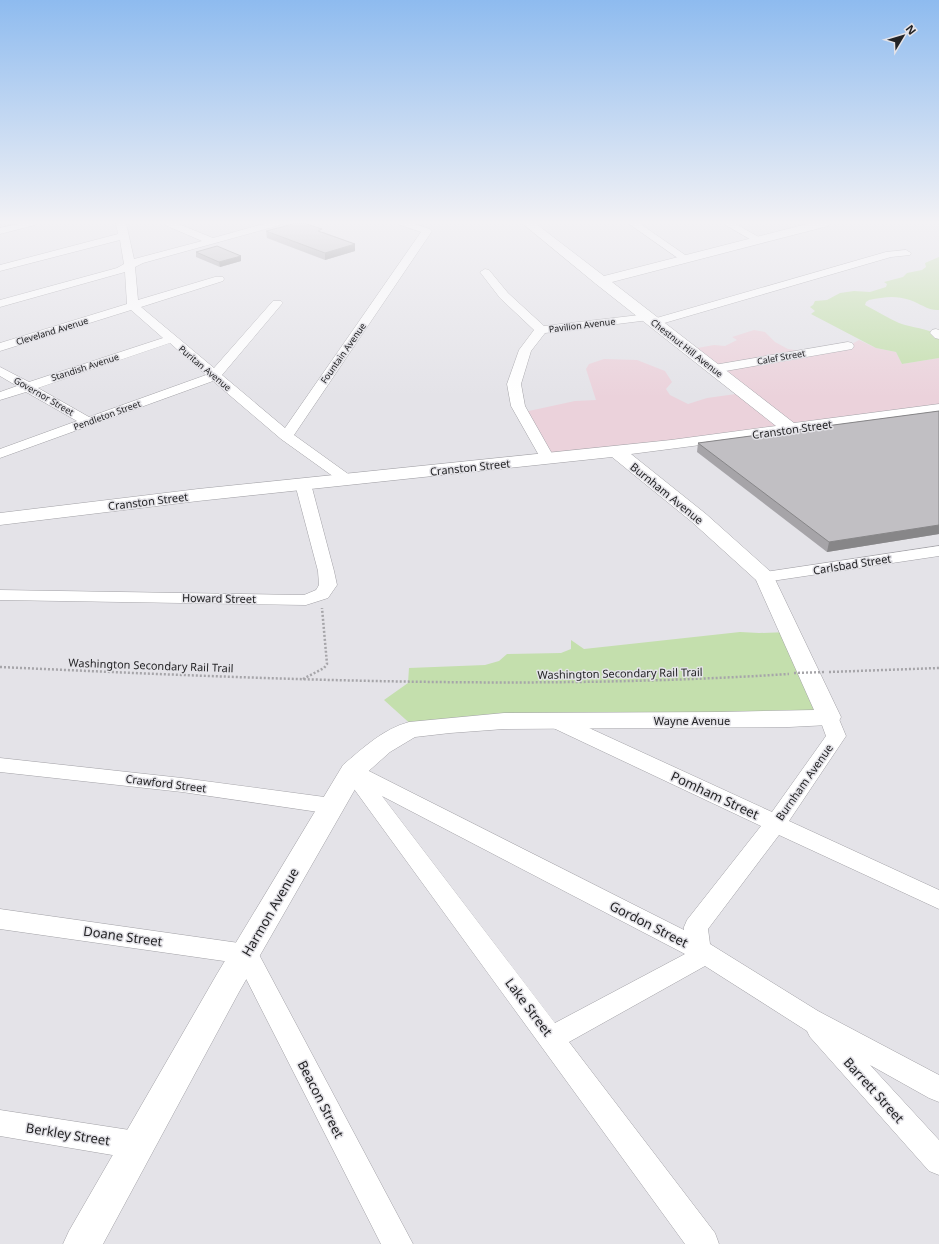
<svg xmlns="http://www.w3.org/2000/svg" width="939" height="1244" viewBox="0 0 939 1244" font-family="'Noto Sans',sans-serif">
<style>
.industrial{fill:#ebd2db}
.green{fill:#c4dfad}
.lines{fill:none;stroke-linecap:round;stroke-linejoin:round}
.street-casing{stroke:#a2a1a6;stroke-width:1}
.secondary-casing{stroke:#a2a1a6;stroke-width:1}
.path{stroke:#a6a5a9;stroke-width:2.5;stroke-dasharray:2 2;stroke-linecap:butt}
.street{fill:#fff;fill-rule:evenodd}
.secondary{fill:#fff;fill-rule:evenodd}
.path-bridge{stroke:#a6a5a9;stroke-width:2.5;stroke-dasharray:2 2;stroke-linecap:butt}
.wall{fill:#a6a4a8}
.shaded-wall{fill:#878688}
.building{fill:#c1bfc3;stroke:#878688}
.labels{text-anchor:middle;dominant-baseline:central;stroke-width:3;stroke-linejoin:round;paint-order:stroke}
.far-street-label{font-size:9px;fill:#232325;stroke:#e4e3e8}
.street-label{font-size:11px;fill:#232325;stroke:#e4e3e8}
.near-street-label{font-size:13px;fill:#232325;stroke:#e4e3e8}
</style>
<rect width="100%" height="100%" fill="#e4e3e8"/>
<!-- industrial -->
<path class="industrial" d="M754 330 765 332 775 342 788 349 815 353 843 349 859 340 876 348 896 352 902 364 939 358V410L553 458 524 412 575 401 596 400 586 369 589 364 604 359 637 360 665 371 672 382 666 389 670 395 688 404 707 398 743 393 692 349 714 345 725 346 737 340 732 337Z"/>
<!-- green -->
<g class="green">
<path d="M939 257V310C929 311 919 303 910 300 895 295 884 297 869 300L866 302 865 305C877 311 888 318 899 323 913 328 926 328 939 335V358L902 364 896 352 876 348 811 314 815 311 810 307 813 305 815 301 827 300 840 293 854 291 870 292 886 287 887 284 884 282 903 277 907 273 922 270 926 267 925 263Z"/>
<path d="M740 632 759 633 790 632 829 714 415 728 384 700 408 683 409 668 485 665 499 661 507 654 561 653 571 649V640L584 649Z"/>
</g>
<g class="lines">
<defs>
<g id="street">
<path d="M22 223H37L35 225 0 234V228Z"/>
<path d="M116 223H126L134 259 202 241 165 225 163 223H176L213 238 267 223H282L280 225 143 263 135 267 138 300 215 277H223L224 279 223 281 141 307 214 368 273 301H281L283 303 281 305 222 375 285 428 421 232 400 225 398 223H412L430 229 432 231 294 435 351 476 354 479 351 482 346 484 341 482 281 439 213 381 0 458V449L77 421 26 392 0 400V392L17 386 0 376V367L29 382 163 338 131 310 0 351V343L127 304 125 272 0 307V300L117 268 124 264 120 240 0 271V265L118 234ZM170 343 206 375 89 417 38 388Z"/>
<path d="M628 223H639L691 259 686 262 682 261Z"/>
<path d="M722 223H734L764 240 759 243 755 242Z"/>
<path d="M906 250 911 253 910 255 891 257 654 326 650 324 648 322 649 320 545 333 531 351 521 384 525 406 555 459 553 462 548 463 543 462 541 459 511 406 507 384 519 350 534 330 500 298 480 272 485 269 489 270 508 293 544 326 648 314 652 315 654 317 653 319 886 252Z"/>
<path d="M936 329 939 330V339L935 338 930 333 932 330Z"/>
<path d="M848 342 852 343 854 346 852 349 714 373 710 372 708 369 710 366 714 365Z"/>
<path d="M303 479 308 481 311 484 334 571 337 585 328 598 306 605 0 600V590L304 595 316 590 319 585 318 571 295 484 298 481Z"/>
<path d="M939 546V556L765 582 759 581 756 577 759 573 765 572Z"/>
<path d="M829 710 836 712 846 736 789 821 939 890V909L779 835 708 929 710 944 818 1011 939 1075V1102L929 1098 870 1065 939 1140V1175L929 1171 810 1037 807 1031 705 966 569 1042 715 1233 719 1244H685L341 771 345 766 352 764 359 766 684 930V927L687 920 761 826 549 726 546 721 549 716 556 714 563 716 772 812 826 736 819 717 822 712ZM382 796 685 954 555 1023Z"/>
<path d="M0 758 182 778 332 798 340 800 343 806 340 812 332 814 182 792 0 772Z"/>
<path d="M0 909 246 944 255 947 413 1244H381L238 963 0 929Z"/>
<path d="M0 1110 136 1131 146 1135 150 1145 146 1155 136 1159 0 1136Z"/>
</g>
<path id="secondary" d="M522 223H535L604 276 811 223H830L828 226 612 282 794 423 939 404V414L631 454 706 514 772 573 841 717 838 723 829 725 789 727 504 729 450 733 415 737 390 752 362 777 239 992 103 1244H63L69 1231 217 974 343 765C363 748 383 729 409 722L504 713 721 712 814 710 756 580 692 522 612 457 198 501 0 525V513L198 489 671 440 776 426 596 284Z"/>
</defs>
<!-- street casing -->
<use href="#street" class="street-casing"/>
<!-- secondary casing -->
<use href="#secondary" class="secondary-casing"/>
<!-- path -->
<g class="path">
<path d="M0 667C263 679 526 691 789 674"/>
<path d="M829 672 939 668"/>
<path d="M303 679 324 668 327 664 322 608"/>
</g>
<!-- street -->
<use href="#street" class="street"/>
<!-- secondary -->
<use href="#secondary" class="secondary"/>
<!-- path-bridge -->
<path class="path-bridge" d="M794 673 826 672"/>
</g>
<!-- wall -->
<g class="wall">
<path d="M266 231 323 232 355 244V251L325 260 267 238Z"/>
<path d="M196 252 241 261 220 267 196 257Z"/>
<path d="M939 411V534L827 552 697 452 698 443Z"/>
</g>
<!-- shaded-wall -->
<g class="shaded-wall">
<path d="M355 244V251L325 260V253Z"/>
<path d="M241 256V261L220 267 219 262Z"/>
<path d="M939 525V534L827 552 829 542Z"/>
</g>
<!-- building -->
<g class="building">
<path d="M297 223H304L322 229 318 231 355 244 325 253 266 231Z"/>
<path d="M217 246 241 256 219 262 196 252Z"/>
<path d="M939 411V525L829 542 698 443Z"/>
</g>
<!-- sky -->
<linearGradient id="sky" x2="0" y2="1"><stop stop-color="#8ebbef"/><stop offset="0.56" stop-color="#f3f2f5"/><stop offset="1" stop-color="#f3f2f5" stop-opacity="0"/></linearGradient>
<rect width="939" height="397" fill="url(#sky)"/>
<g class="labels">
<!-- far-street labels -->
<g class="far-street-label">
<text transform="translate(582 325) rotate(-7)">Pavilion Avenue</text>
<text transform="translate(52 331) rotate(-17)">Cleveland Avenue</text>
<text transform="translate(687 348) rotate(38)">Chestnut Hill Avenue</text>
<text transform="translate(343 353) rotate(-55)">Fountain Avenue</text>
<text transform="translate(781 357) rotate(-10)">Calef Street</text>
<text transform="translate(85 367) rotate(-18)">Standish Avenue</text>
<text transform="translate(205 368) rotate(40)">Puritan Avenue</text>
<text transform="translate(44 396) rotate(30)">Governor Street</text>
<text transform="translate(107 415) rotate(-20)">Pendleton Street</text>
</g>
<!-- street labels -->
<g class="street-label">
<text transform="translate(792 429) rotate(-8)">Cranston Street</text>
<text transform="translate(470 467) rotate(-6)">Cranston Street</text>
<text transform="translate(667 493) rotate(39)">Burnham Avenue</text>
<text transform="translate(148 501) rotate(-7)">Cranston Street</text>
<text transform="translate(852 564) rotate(-9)">Carlsbad Street</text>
<text transform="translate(219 598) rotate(1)">Howard Street</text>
<text transform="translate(151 665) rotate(2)">Washington Secondary Rail Trail</text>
<text transform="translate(620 673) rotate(-1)">Washington Secondary Rail Trail</text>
<text x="692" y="720">Wayne Avenue</text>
<text transform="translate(804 782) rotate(-55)">Burnham Avenue</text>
<text transform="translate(166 783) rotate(7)">Crawford Street</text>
</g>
<!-- near-street labels -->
<g class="near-street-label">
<text transform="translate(715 795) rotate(25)">Pomham Street</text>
<text transform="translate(270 912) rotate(-60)">Harmon Avenue</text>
<text transform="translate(649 924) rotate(27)">Gordon Street</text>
<text transform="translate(123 936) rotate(8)">Doane Street</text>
<text transform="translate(529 1007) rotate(53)">Lake Street</text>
<text transform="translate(874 1090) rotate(48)">Barrett Street</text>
<text transform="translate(321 1099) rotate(63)">Beacon Street</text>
<text transform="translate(68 1134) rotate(9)">Berkley Street</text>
</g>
</g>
<!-- north arrow -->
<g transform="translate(903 36) rotate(52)" stroke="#e4e3e8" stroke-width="3" paint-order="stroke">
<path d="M0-3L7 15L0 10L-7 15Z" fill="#232325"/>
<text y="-6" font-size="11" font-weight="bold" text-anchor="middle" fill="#232325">N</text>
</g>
</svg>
